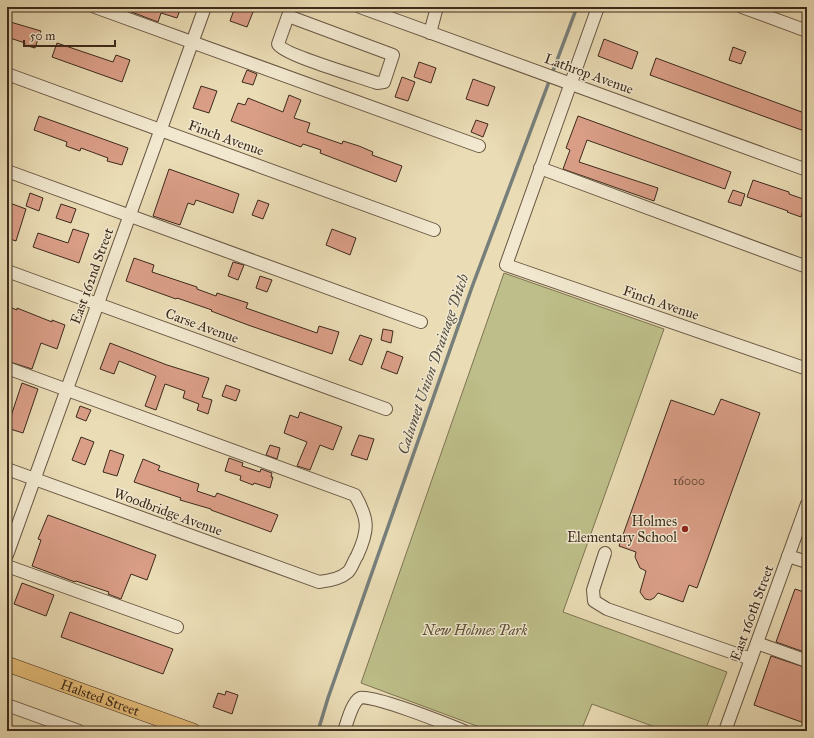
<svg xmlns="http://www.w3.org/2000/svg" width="814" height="738" viewBox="0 0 814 738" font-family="'IM FELL Great Primer',serif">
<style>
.green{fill:#bdbe89;stroke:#7d7452}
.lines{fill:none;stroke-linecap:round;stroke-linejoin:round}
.stream{stroke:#777f7b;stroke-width:3.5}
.building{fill:#da9e87;stroke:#3d2a1c}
.minor-casing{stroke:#685642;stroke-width:14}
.major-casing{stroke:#3d2a1c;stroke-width:16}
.minor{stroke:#f1e8cf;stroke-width:12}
.major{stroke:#e5be7a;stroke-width:15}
.poi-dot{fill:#8f2418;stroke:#f1e8cf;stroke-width:1.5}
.labels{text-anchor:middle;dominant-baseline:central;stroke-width:3;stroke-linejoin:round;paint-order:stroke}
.number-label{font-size:12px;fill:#644737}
.street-label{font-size:14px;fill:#3d2a1c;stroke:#f1e8cf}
.poi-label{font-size:14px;fill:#3d2a1c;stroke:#f1e8cf;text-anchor:end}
.park-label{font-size:14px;font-style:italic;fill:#5d4f37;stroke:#f1e8cf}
.water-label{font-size:15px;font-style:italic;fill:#554e44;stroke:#f1e8cf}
</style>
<rect width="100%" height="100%" fill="#eadcb5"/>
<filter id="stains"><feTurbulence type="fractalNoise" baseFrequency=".005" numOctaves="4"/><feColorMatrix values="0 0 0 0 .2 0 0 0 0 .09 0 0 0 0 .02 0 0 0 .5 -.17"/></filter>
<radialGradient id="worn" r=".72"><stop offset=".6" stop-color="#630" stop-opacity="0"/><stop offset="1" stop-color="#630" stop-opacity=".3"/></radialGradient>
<!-- green -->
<path class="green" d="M504 273 664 329 563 612 727 672 705 731H666L592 704 581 731H490L361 683Z"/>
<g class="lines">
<!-- stream -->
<path class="stream" d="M318 731 328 698 472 287 577 7"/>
</g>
<!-- building -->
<g class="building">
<path d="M121 7H181L177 18 161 13 158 22 121 8Z"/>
<path d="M235 7H255L247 27 230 21Z"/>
<path d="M7 21 41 31 35 48 24 45 25 43 7 37Z"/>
<path d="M604 39 638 52 632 69 598 56Z"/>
<path d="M57 43 113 62 116 55 130 60 122 82 52 57Z"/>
<path d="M733 47 746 52 741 64 729 60Z"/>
<path d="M656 58 807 114V132L650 75Z"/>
<path d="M419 62 436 68 431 83 414 77Z"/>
<path d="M247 70 257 74 253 85 242 82Z"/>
<path d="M402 77 415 82 408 101 395 97Z"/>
<path d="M473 79 495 87 488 106 466 99Z"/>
<path d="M201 86 217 91 209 113 193 108Z"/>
<path d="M289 95 301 100 294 118 310 123 307 132 342 144 343 141 359 146 373 152 372 155 402 166 396 182 320 153 321 150 303 144 301 147 231 121 238 103 245 105 248 98 283 112Z"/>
<path d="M39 116 128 148 122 165 107 161 108 158 81 148 80 151 66 146 67 142 34 130Z"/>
<path d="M578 116 731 172 725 189 587 140 579 162 658 188 654 201 563 169 570 150 566 148Z"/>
<path d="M476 120 488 124 483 137 471 132Z"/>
<path d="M169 169 239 194 233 213 196 200 194 205 188 203 180 225 153 216Z"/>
<path d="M753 180 789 192V194L806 200 801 217 787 212 788 211 747 197Z"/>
<path d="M733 190 745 194 741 206 728 202Z"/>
<path d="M30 193 43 198 39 211 26 206Z"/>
<path d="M258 200 269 204 263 219 252 215Z"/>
<path d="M7 202 26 209 16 241 7 238Z"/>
<path d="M61 204 76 209 71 223 56 218Z"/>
<path d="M73 229 89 234 79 263 33 247 38 233 68 243Z"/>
<path d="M332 229 356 238 350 255 326 245Z"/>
<path d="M134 258 154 265 152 272 197 287V289L216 296 217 293 248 303 246 308 317 333 319 326 339 332 332 354 248 325 211 311 212 310 177 298 176 299 126 281Z"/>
<path d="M233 262 244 265 238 280 228 276Z"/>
<path d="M260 276 272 280 267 292 256 288Z"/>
<path d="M7 306 17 310V308L52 322V320L65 325 57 349 41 343 32 369 7 361Z"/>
<path d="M383 329 393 331 391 343 381 340Z"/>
<path d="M360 335 372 339 362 365 349 360Z"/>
<path d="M110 343 167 365 209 378 202 397 212 400 208 414 197 410 199 404 183 398 185 391 165 384 156 410 145 406 156 376 119 361 114 374 100 369Z"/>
<path d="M387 351 403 357 397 374 381 368Z"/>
<path d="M22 383 38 389 23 433 7 428Z"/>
<path d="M226 385 240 390 236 401 222 396Z"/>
<path d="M721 399 760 413 697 588 689 585 683 602 658 593 654 598 650 600 645 599 640 592 646 571 640 568 635 557 636 552 619 546 671 400 714 415Z"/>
<path d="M80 406 91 410 86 421 76 417Z"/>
<path d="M300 412 342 427 333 450 320 445 310 470 297 466 307 442 284 433 290 415 298 418Z"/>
<path d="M359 435 374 439 367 460 351 455Z"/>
<path d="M81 437 94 442 85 465 72 460Z"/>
<path d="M270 445 280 448 277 459 266 455Z"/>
<path d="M110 450 124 455 117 476 103 472Z"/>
<path d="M229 458 243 463 242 466 260 472 261 469 272 473 271 477H273L270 488 254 483 253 485 240 480 241 476 225 471Z"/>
<path d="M143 459 160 466 158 470 199 484 197 491 215 497 217 493 278 515 271 532 211 510V509L180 500 181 498 134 482Z"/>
<path d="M48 515 156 555 147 580 131 574 121 599 108 594 109 592 76 581 75 582 32 566 41 540 38 539Z"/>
<path d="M22 583 54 595 46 616 14 604Z"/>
<path d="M795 589 807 593V653L776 642Z"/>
<path d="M70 612 173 649 163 674 61 637Z"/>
<path d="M771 656 807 668V724L754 705Z"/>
<path d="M226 691 238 695 232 714 213 707 218 693 225 695Z"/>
</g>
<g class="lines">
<defs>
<g id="minor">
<path d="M95 7 479 146"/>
<path d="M360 7 807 170"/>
<path d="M598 7 506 265 807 369"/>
<path d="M742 7 807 31"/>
<path d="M288 16 393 55 384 82 377 83C361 77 283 55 278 44Z"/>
<path d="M430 33 437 7"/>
<path d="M7 74 434 230"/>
<path d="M540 168 807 267"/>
<path d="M7 171 421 322"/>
<path d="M7 271 386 409"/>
<path d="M7 368 355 495C369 520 369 530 357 556 354 560 352 568 348 572 340 579 329 581 319 582L7 469"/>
<path d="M605 553 593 590 594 601 607 609 751 659"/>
<path d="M7 555 205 7"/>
<path d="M788 556 807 562"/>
<path d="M7 566 177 627"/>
<path d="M757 643 807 661"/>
<path d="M7 705 79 731"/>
<path d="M344 731C347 723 352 702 360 698 370 693 449 725 464 731"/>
<path d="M725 731 807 504"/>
</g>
<g id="major">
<path id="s1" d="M7 664 193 731"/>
</g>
</defs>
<!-- minor casing -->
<use href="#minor" class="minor-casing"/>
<!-- major casing -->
<use href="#major" class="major-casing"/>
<!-- minor -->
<use href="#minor" class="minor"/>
<!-- major -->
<use href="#major" class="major"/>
</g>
<!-- markers -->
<circle class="poi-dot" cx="685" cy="529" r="4"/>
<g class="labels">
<!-- number labels -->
<g class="number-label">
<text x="689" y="481">16000</text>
</g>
<!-- street labels -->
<g class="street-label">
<text transform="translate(589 74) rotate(20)">Lathrop Avenue</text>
<text transform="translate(226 138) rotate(20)">Finch Avenue</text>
<text transform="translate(92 276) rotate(-70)">East 162nd Street</text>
<text transform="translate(661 303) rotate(19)">Finch Avenue</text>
<text transform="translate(202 326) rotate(20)">Carse Avenue</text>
<text transform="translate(168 512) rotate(20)">Woodbridge Avenue</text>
<text transform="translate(752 613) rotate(-70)">East 160th Street</text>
<text stroke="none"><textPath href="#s1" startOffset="99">Halsted Street</textPath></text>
</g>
<!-- poi labels -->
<g class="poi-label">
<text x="677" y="521">Holmes<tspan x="677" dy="16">Elementary School</tspan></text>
</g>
<!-- park labels -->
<g class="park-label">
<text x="475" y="630">New Holmes Park</text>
</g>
<!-- water labels -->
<g class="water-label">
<text transform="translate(433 364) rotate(-71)">Calumet Union Drainage Ditch</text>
</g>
</g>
<!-- margin -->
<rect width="814" height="738" fill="none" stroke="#eadcb5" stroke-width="24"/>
<rect x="8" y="8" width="798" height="722" fill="none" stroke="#3d2a1c" stroke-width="2"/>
<rect x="12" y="12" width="790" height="714" fill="none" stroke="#3d2a1c"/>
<!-- scale -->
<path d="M24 40v6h91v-6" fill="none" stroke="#3d2a1c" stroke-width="2"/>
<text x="30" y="40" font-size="12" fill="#3d2a1c" stroke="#f1e8cf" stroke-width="3" paint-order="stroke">50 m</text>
<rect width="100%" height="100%" filter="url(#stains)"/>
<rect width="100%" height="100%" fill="url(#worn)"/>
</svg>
